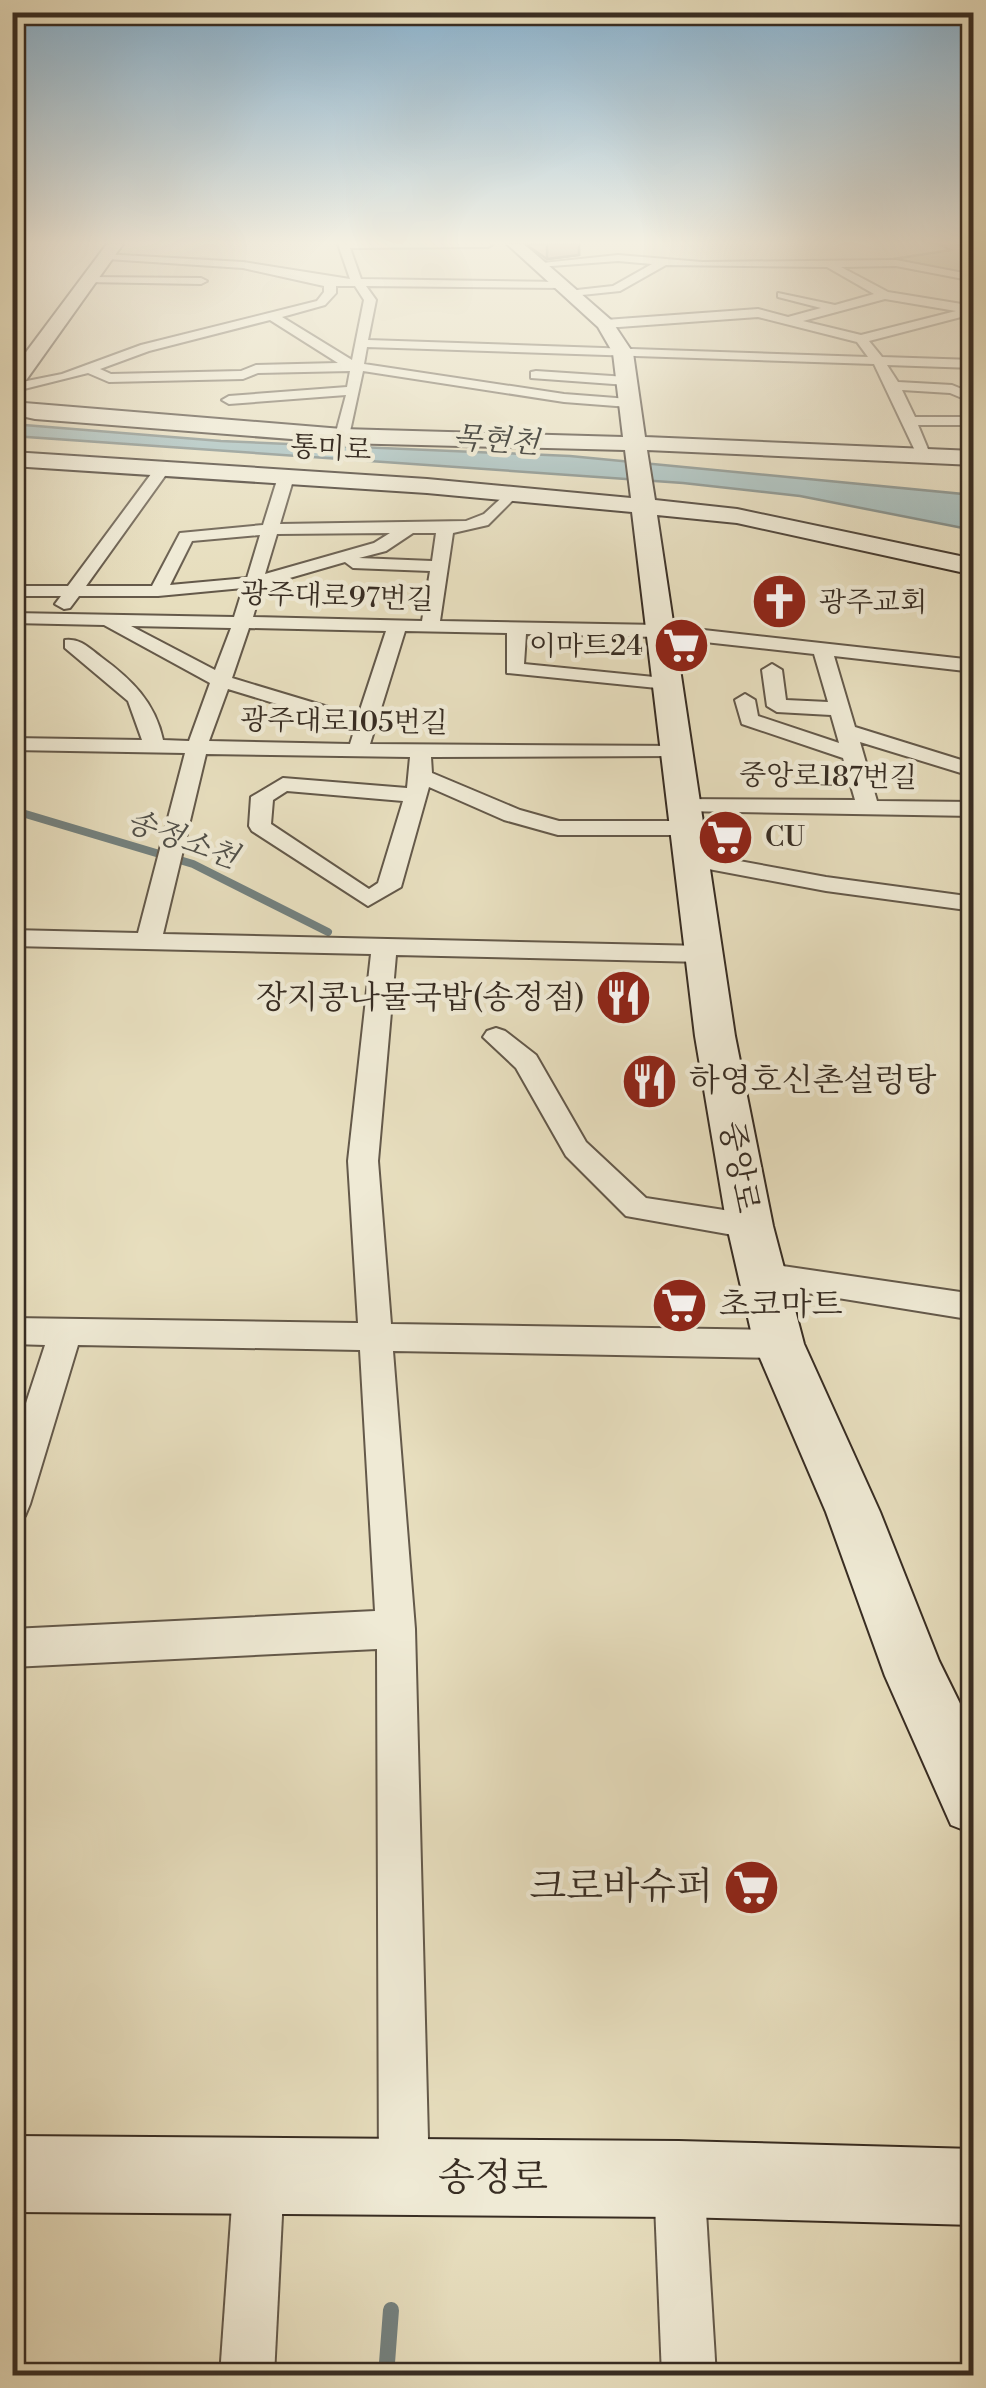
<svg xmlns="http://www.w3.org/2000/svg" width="986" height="2388" viewBox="0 0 986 2388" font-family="'Libre Bodoni','Noto Serif KR',serif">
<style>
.green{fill:#bac08e;stroke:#797658;stroke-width:2.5}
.water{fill:#9bb9bc;stroke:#73817f;stroke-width:2.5}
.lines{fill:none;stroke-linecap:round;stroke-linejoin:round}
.stream-far1{stroke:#73817f;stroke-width:8}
.stream{stroke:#73817f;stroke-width:16}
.street-casing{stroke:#64594a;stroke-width:4}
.secondary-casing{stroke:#382d23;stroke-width:4}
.street{fill:#efead5;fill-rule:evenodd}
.secondary{fill:#efead5;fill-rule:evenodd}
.wall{fill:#bc927f;stroke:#382d23;stroke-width:2.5}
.shaded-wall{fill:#997768;stroke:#382d23;stroke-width:2.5}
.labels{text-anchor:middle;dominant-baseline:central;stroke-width:9;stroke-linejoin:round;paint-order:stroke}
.far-street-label{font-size:28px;fill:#382d23;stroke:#efead5}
.far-poi-label{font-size:28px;fill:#382d23;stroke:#efead5;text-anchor:start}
.far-water-label{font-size:30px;font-style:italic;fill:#515049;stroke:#efead5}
.poi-label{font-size:32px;fill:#382d23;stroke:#efead5;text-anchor:start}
.street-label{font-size:32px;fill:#382d23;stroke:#efead5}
.near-poi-label{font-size:38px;fill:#382d23;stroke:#efead5;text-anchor:end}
.near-street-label{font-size:38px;fill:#382d23;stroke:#efead5}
</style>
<rect width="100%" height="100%" fill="#e7debe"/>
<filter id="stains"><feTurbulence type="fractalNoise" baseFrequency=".002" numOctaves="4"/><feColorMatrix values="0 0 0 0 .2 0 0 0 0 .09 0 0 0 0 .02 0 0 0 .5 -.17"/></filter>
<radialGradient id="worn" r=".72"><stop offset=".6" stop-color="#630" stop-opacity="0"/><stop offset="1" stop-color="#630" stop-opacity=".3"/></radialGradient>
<!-- green -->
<path class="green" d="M939 244H973V275L893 259 951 250Z"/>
<!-- water -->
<path class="water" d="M12 424 221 441 570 456 973 495V530L800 496 683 483 13 436Z"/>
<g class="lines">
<!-- stream-far1 -->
<path class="stream-far1" d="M12 810 193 864 328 932"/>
<!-- stream -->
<path class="stream" d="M386 2376 391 2310"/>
<defs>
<g id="street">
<path d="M338 244H493L488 247 350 248 361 279 562 282 568 285 562 288 366 286 376 300 368 340 868 357 857 342 758 317 605 328 599 324 605 320 758 309 788 317 821 308 778 297V293L835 305 874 294 827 267 666 265 620 291 572 296 568 291 613 286 652 264 618 261 538 267 533 264 618 255 702 262 896 260 974 275V281L896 266 841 267 888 292 974 306V313L960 311 961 317 869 341 882 357 974 360V368L887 365 898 382 952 385 974 394V403L950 393 902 390 915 417H974V425H918L930 454 918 457 874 364 367 347 364 364 564 394 629 399 636 403 629 407 564 402 363 371 349 436 342 440 335 436 346 395 229 404 222 400 229 396 347 387 350 371 258 373 243 379 109 382 88 373 12 392V384L62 374 141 345 317 301 324 292V286L243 268 107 259 103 254 243 262 350 279ZM336 286H355L364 300 352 360 282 317 325 305 336 293ZM885 299 956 311 861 335 803 321ZM270 320 338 363 256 365 241 371 111 374 100 369 149 351Z"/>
<path d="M89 277 201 278 207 281 201 284 85 282Z"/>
<path d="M536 371 627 377 634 381 627 385 531 378V372Z"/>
<path d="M162 464 170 469 86 586H152L180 533 263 525 278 477 286 472 294 477 280 524 466 521 484 514 510 490 518 495 488 525 453 533 440 621 659 625 974 660V672L834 656 855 727 974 764V777L860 742 877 801 974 802V816L681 811 673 809 670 804 673 799 855 800 843 758 742 724 735 700 745 694 755 700 758 716 839 743 831 715 777 712 767 706 762 670 772 664 782 670 786 700 828 702 814 654 659 637 526 634 524 664 674 679 677 683 667 689 507 673V633L405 631 370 744 682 746 685 750 675 756 431 757 432 773 520 810 559 821H685L696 828 685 835H558L504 820 429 787 401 887 368 906 252 831 249 826 251 797 283 778 407 788 410 757 206 754 163 934 704 946 717 954 704 962 396 955 378 1161 391 1324 779 1330 791 1334 796 1344 791 1354 779 1358 393 1351 415 1629 429 2178 422 2196 404 2203 386 2196 379 2178 377 1649 12 1667V1629L375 1611 360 1350 78 1345 30 1504 25 1516 12 1520V1446L45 1345 12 1344V1318L358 1323 348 1161 371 954 12 946V930L138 933 185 753 12 750V738L142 740 128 701 65 648V640C80 638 89 648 101 657 131 679 155 702 163 740L189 741 210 683 104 625 12 623V613L234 617 243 588 158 596H79L70 608 64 609 55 604 61 596H12V586H68L157 466ZM390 533 374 543 265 574 277 534ZM413 533H436L432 561 359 558 386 551ZM260 535 247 578 170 585 192 541ZM345 562 353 568 430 571 422 621 253 617 262 586ZM131 626 231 628 215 670ZM249 628 386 631 358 716 232 678ZM228 689 355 728 350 744 209 741ZM287 791 403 801 378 883 369 889 271 824 273 800Z"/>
<path d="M690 852 826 877 974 897V911L826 891 682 864 678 859Z"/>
<path d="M496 1028 505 1031 536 1055 586 1142 646 1198 750 1214 761 1218 765 1226 761 1234 750 1238 626 1216 566 1156 516 1068 483 1037 487 1031Z"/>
<path d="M762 1263 974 1294V1320L751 1284 746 1275 751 1266Z"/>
<path d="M259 2151 277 2158 284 2176 274 2376H220L234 2176 241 2158Z"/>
<path d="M679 2154 697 2161 704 2179 716 2376H662L654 2179 661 2161Z"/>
</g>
<g id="secondary">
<path d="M107 244H123L19 390 12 392V371Z"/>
<path d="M507 244H524L611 320 633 353 645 437 974 451V465L647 450 655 500 737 509 974 559V575L737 523 657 515 735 1036 773 1226 804 1344 880 1512 939 1661 974 1732V1834L951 1825 885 1676 826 1512 754 1344 727 1226 695 1036 632 512 427 493 12 466V452L427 479 631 498 625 450 342 443 35 419 12 414V402L342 429 623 437 613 353 598 327Z"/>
<path d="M12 2136 679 2141 974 2149V2225L679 2217 12 2212Z"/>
</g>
</defs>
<!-- street casing -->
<use href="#street" class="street-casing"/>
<!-- secondary casing -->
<use href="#secondary" class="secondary-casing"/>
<!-- street -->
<use href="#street" class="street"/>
<!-- secondary -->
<use href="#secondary" class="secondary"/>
</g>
<!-- wall -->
<path class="wall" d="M525 244H579V255L547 259Z"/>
<!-- shaded-wall -->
<path class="shaded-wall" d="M547 244H579V255L547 259Z"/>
<!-- sky -->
<linearGradient id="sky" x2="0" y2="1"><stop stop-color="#89b6d6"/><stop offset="0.42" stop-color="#f4f0e2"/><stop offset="1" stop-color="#f4f0e2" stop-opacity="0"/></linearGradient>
<rect width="986" height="578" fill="url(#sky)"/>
<!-- icons -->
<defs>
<symbol id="church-disc" viewBox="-11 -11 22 22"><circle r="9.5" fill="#8f2418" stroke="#efead5"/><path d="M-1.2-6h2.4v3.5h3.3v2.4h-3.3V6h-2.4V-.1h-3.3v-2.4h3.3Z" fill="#fff"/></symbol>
<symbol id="supermarket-disc" viewBox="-11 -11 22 22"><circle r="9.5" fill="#8f2418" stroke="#efead5"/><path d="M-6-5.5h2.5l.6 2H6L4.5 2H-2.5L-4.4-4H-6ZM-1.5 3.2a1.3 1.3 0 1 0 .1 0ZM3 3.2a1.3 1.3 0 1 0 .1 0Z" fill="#fff"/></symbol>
<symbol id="restaurant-disc" viewBox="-11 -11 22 22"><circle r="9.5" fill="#8f2418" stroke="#efead5"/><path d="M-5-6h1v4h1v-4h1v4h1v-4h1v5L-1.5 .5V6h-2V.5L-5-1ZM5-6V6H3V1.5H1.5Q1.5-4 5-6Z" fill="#fff"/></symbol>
</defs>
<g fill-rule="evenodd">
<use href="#church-disc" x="748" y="570" width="63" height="63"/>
<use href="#supermarket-disc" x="650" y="614" width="63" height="63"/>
<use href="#supermarket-disc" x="694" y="806" width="63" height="63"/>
<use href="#restaurant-disc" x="592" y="966" width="63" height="63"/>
<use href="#restaurant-disc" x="618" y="1050" width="63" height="63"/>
<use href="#supermarket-disc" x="648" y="1274" width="63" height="63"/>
<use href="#supermarket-disc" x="720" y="1856" width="63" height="63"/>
</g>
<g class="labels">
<!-- far-street labels -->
<g class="far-street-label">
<text transform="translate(331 449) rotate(3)">통미로</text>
<text transform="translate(337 597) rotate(2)">광주대로97번길</text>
<text transform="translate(344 722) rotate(1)">광주대로105번길</text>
<text transform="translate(828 777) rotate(1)">중앙로187번길</text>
</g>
<!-- far-poi labels -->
<g class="far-poi-label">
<text x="819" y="602">광주교회</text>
<text x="643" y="646" text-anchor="end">이마트24</text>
<text x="765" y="837">CU</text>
</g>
<!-- far-water labels -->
<g class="far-water-label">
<text transform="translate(496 441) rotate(4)">목현천</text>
<text transform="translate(182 840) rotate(20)">송정소천</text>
</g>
<!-- poi labels -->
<g class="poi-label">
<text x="585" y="998" text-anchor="end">장지콩나물국밥(송정점)</text>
<text x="689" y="1081">하영호신촌설렁탕</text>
<text x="719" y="1305">초코마트</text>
</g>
<!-- street labels -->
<g class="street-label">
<text transform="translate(739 1167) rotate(79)">중앙로</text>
</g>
<!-- near-poi labels -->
<g class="near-poi-label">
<text x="713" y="1887">크로바슈퍼</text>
</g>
<!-- near-street labels -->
<g class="near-street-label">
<text x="493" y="2178">송정로</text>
</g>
</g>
<!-- margin -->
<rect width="986" height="2388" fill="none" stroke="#e7debe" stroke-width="50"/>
<rect x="15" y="15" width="956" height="2358" fill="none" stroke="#382d23" stroke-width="5"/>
<rect x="25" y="25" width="936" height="2338" fill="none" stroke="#382d23" stroke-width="2.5"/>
<rect width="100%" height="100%" filter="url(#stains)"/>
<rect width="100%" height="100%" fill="url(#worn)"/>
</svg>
